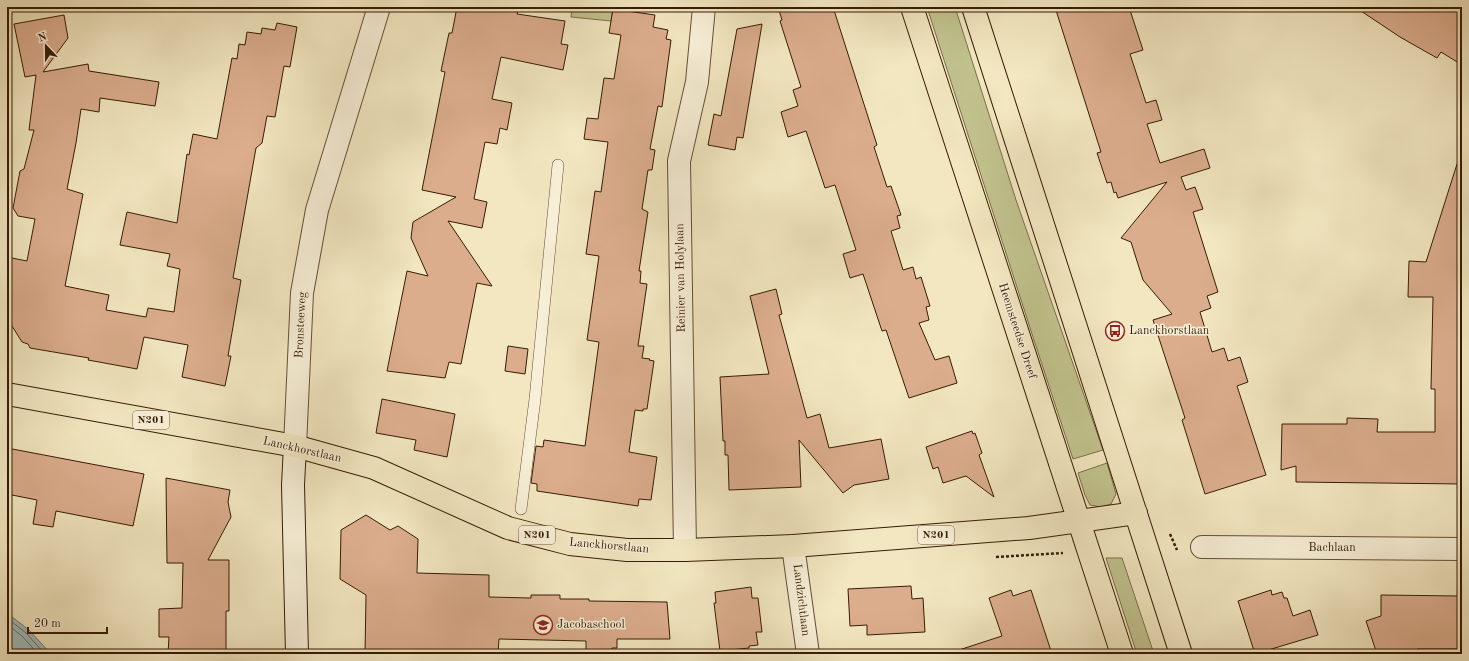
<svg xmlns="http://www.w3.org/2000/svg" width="1469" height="661" viewBox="0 0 1469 661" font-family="'Old Standard TT',serif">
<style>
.green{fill:#c1c38e;stroke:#7c6f4a}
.water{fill:#9fbdbd;stroke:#757c73}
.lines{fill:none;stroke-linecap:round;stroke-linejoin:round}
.shore{stroke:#6b6c61;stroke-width:1}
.building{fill:#dbad8d;stroke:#371b05}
.lane-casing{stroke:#664e34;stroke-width:12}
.street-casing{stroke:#664e34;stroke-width:24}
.secondary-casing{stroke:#371b05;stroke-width:24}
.primary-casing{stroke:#371b05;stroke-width:24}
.path{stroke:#371b05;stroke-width:2.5;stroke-dasharray:3 2;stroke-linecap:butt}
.lane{stroke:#f7efd7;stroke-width:11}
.street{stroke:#f7efd7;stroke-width:22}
.secondary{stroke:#f7efd7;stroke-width:22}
.primary{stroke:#f2e7c1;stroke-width:22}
.labels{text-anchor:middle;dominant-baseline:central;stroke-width:3;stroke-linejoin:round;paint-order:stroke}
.shield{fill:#f7efd7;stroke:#715b44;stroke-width:1}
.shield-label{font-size:11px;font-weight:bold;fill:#371b05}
.street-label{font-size:12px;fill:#371b05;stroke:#f7efd7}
.poi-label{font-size:12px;fill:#371b05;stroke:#f7efd7;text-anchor:start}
</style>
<rect width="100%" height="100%" fill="#f2e7c1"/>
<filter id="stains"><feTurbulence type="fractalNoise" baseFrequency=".005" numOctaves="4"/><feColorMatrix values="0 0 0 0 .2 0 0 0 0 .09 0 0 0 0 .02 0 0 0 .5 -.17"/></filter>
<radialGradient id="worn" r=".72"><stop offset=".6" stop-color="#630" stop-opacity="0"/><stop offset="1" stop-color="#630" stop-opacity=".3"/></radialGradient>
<!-- green -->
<g class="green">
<path d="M572 7H613L611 21 571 17Z"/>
<path d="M927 7H955L1016 200 1103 450 1073 459 1032 334Z"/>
<path d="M1107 463 1116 494 1111 504 1101 507 1090 505 1085 495 1078 473Z"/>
<path d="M1106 558H1122L1154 654H1137Z"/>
</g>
<!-- water -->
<path class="water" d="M7 613 29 630 51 654H7Z"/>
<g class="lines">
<!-- shore -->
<g class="shore">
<path d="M7 618 26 633 45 654"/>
<path d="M7 624 23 637 38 654"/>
</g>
</g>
<!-- building -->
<g class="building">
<path d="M457 7H519L517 14 565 21 561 44 568 45 563 70 501 57 492 99 512 103 507 130 500 128 497 144 485 142 474 199 487 202 482 228 448 221 492 286 477 283 461 364 449 362 445 378 387 371 407 271 428 276 411 238 413 222 456 197 422 190 445 72 441 71 449 33H452Z"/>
<path d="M778 7H833L877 145 874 147 887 187 891 186 901 215 897 216 900 228 891 231 903 270 913 267 916 279 921 277 930 306 926 307 929 320 919 323 935 360 949 356 957 383 909 398 886 330 882 331 863 274 850 278 843 254 856 250 835 185 825 188 806 131 788 137 781 112 798 106 793 90 801 87 780 21 782 20Z"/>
<path d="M1055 7H1129L1143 50 1130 54 1146 103 1156 100 1162 120 1147 124 1160 163 1204 149 1210 168 1181 177 1186 190 1195 187 1203 209 1193 212 1218 292 1207 296 1211 308 1200 312 1212 352 1224 348 1228 361 1240 357 1248 382 1237 386 1266 475 1205 494 1182 420 1185 418 1153 320 1172 314 1143 280 1131 242 1121 238 1167 182 1118 198 1116 192 1114 193 1111 182 1107 183 1097 153 1101 152Z"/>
<path d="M1355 7H1462V65L1441 52 1437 58 1400 37Z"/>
<path d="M613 9 655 15 653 27 668 30 666 39 671 40 662 107 658 106 650 149 655 150 652 170H648L642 209 648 212 639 271H641L640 283 647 284 638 346H644L642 358 650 359 649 360 654 361 647 409H643V411L635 410 629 452 657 457 651 500 639 499 638 506 537 491V484L531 483 536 446 543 447 544 440 585 446 599 342 587 340 599 256 586 254 595 191 601 192 608 142 584 139 587 118 598 119 604 78 614 79 621 35 609 33Z"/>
<path d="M64 15 68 38 43 72 88 64 89 71 159 82 155 106 100 98 99 112 81 109 76 143 67 189 83 194 65 286 109 295 106 310 146 317 148 308 174 312 180 269 167 266 170 254 120 245 127 212 177 223 187 154 189 155 193 134 217 139 232 58 237 59 239 44 245 45 247 32 261 34 262 28 275 30 277 23 297 27 290 67 284 66 275 117 267 116 262 143 256 148 233 278 241 280 228 356H231L225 386 182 377 188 345 144 337 137 369 88 360 89 358 30 348 28 344 22 342 7 318V257L27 261 35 219 18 216 13 208 20 171 24 169 34 130H29L36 75 25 77 14 24Z"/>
<path d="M762 24 743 138 737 137 735 150 708 145 714 114 721 116 737 29Z"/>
<path d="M1457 164H1462V484L1296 482V466L1281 470 1282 424H1347V418L1378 419 1377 432H1435V389H1431L1433 297H1408L1409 261 1426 262Z"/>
<path d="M776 289 782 314 779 315 807 418 820 414 829 448 881 439 889 479 854 485 843 493 799 440 801 487 729 490 728 455H725V441H723L720 377 769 374 750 296Z"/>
<path d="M508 346 528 349 525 374 505 371Z"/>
<path d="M382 399 455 414 447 457 414 450 416 440 376 433Z"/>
<path d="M972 431 973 434 975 433 982 453 979 455 994 497 966 476 943 483 938 467 933 469 926 447Z"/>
<path d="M7 448 144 474 133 526 56 511 53 527 33 524 37 500 7 494Z"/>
<path d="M166 478 230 490 228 502 231 517 208 560H229V611H226V654H168L169 637H159V609L182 608 183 563H167Z"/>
<path d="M366 515 390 530 398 526 418 539 417 573 489 575V597L531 598V595H560V599H589V601L667 602 670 639H617V648H612V654H586V641L499 639 498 654H365L366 595 340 579 341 530Z"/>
<path d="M911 586 912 599 923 598 925 632 867 635V625L850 626 848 589Z"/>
<path d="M751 587 752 598H758L762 632H756L758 645 749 646V648L720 651 714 603H716L715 592Z"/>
<path d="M1011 590 1013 596 1031 590 1052 654H960L959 650 1002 636 989 598Z"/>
<path d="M1271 590 1272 595 1282 592 1284 598H1287L1293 616 1310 610 1318 635 1255 654 1238 601Z"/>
<path d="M1381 595 1459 596V649H1417V654H1377L1366 621 1381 616Z"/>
</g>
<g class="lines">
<defs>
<path id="lane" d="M521 509 535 399 558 165"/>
<g id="street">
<path d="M295 446 302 293 317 210 379 7"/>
<path d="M793 546 808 654"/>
<path d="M1202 547 1462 549"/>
<path d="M685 550 679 161 697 82 704 7"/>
</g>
<path id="secondary" d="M295 446 293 485 297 654"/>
<g id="primary">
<path d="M912 7 1122 654"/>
<path d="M973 7 1181 654"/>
<path d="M7 394 295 446 374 468 508 528 570 544 627 550H685L793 546 1029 528 1136 513"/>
</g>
</defs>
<!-- lane casing -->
<use href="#lane" class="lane-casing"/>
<!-- street casing -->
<use href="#street" class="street-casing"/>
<!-- secondary casing -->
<use href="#secondary" class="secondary-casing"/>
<!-- primary casing -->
<use href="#primary" class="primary-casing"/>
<!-- path -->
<g class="path">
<path d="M1170 534 1177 550"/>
<path d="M996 557 1063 553"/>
</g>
<!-- lane -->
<use href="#lane" class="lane"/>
<!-- street -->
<use href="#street" class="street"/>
<!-- secondary -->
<use href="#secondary" class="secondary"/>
<!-- primary -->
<use href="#primary" class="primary"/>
</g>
<!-- icons -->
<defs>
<symbol id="bus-ring" viewBox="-11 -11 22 22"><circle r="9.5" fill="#f7efd7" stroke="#8f2418" stroke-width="1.5"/><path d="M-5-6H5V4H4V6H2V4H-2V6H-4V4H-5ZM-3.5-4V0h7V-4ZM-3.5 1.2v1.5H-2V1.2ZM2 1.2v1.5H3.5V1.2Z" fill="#8f2418"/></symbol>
<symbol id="school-ring" viewBox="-11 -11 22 22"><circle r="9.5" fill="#f7efd7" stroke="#8f2418" stroke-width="1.5"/><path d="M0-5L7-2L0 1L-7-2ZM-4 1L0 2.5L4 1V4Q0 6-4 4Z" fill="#8f2418"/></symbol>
</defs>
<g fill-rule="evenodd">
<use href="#bus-ring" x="1104" y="320" width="22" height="22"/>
<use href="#school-ring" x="532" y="614" width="22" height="22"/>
</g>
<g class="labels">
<!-- shield labels -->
<g class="shield">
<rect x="133" y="411" width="36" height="18" rx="3"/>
<rect x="519" y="526" width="36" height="18" rx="3"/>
<rect x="918" y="526" width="36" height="18" rx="3"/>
</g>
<g class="shield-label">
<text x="151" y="420">N201</text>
<text x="537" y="535">N201</text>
<text x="936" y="535">N201</text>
</g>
<!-- street labels -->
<g class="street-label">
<text transform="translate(681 278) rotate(-91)">Reinier van Holylaan</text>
<text transform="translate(301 325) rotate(-87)">Bronsteeweg</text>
<text transform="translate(1017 331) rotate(72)">Heemsteedse Dreef</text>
<text transform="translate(302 450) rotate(13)">Lanckhorstlaan</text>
<text transform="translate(609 546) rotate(5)">Lanckhorstlaan</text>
<text x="1332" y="548">Bachlaan</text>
<text transform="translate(801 600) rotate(83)">Landzichtlaan</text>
</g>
<!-- poi labels -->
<g class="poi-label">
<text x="1129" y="331">Lanckhorstlaan</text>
<text x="557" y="625">Jacobaschool</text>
</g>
</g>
<!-- margin -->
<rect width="1469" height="661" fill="none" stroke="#f2e7c1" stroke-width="24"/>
<rect x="8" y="8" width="1453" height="645" fill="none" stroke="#371b05" stroke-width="2"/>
<rect x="12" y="12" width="1445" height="637" fill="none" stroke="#371b05"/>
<!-- north arrow -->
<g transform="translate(46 46) rotate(338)" stroke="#f7efd7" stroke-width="3" paint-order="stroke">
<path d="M0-3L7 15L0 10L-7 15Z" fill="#371b05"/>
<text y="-6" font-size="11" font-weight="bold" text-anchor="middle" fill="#371b05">N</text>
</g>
<!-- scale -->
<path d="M28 627v6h79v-6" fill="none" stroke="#371b05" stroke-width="2"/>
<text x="34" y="627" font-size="12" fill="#371b05" stroke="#f7efd7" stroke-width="3" paint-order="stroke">20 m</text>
<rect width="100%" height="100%" filter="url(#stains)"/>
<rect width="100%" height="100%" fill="url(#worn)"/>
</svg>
